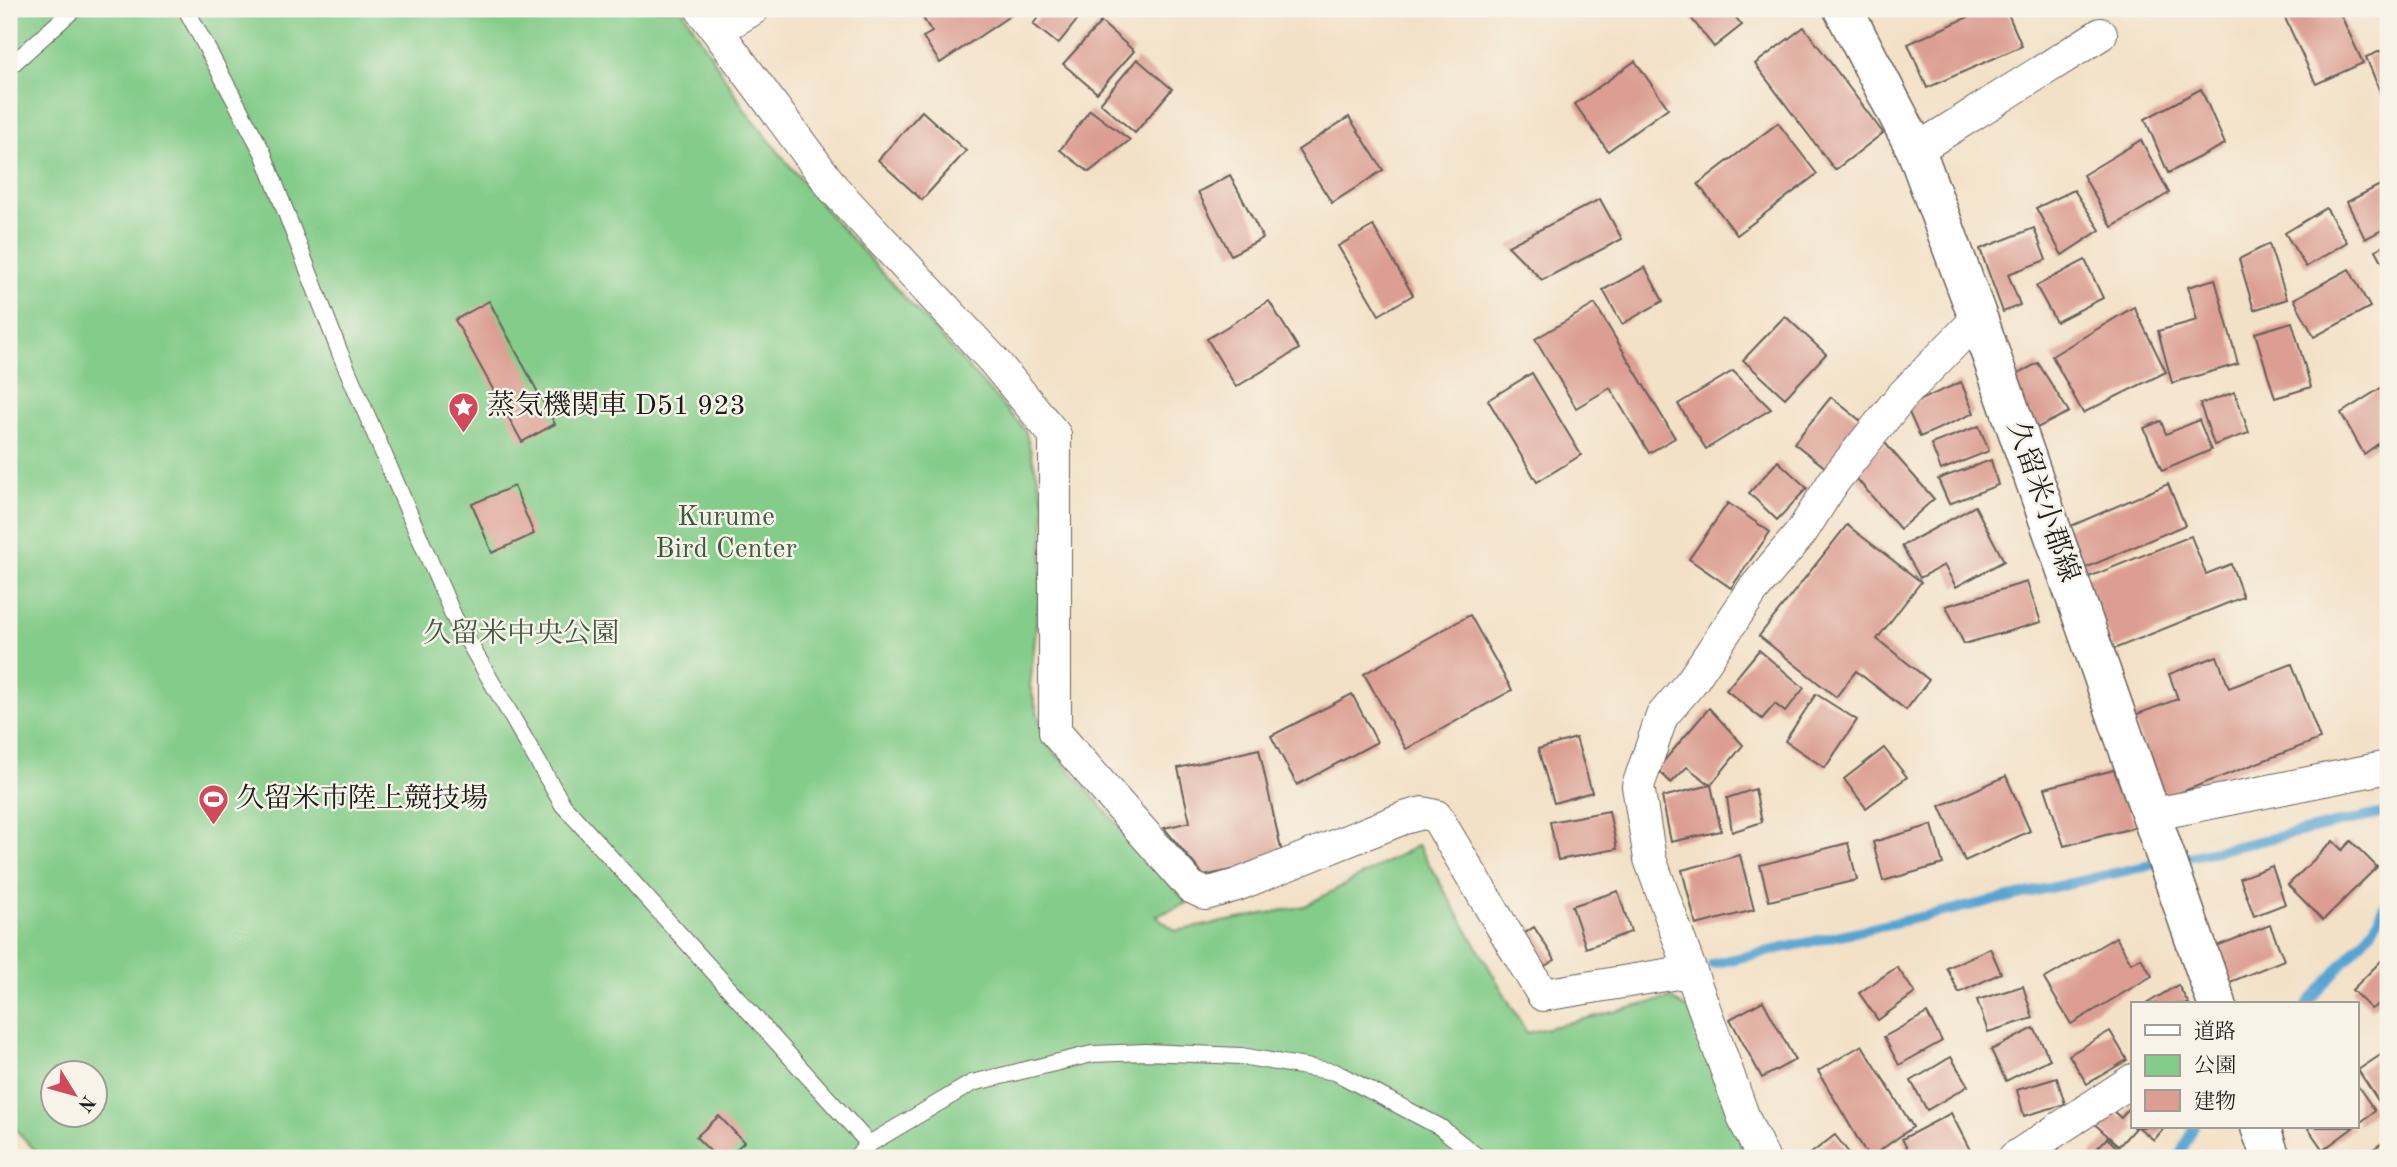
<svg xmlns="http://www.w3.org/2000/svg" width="2397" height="1167" viewBox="0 0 2397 1167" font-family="'Old Standard TT','Noto Serif JP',serif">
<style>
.green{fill:#83cc89;stroke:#507452;stroke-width:2;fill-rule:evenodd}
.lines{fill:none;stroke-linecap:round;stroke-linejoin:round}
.stream{stroke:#58a4d1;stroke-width:10}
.building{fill:#dc9e92}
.lane-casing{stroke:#676158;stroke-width:18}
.street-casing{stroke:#676158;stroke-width:34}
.primary-casing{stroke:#676158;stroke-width:41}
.lane{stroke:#fff;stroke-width:16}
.street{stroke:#fff;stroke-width:32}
.primary{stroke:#fff;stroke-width:38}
.labels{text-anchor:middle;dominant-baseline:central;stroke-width:5;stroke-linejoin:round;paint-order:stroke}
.poi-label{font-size:28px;fill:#1c1c1c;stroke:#f7f3e8;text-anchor:start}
.street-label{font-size:28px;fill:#1c1c1c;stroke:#f7f3e8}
.park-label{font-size:28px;fill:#405a42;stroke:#f7f3e8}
</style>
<rect width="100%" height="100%" fill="#f7f3e8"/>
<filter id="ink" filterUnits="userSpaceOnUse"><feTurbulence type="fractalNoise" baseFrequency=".0143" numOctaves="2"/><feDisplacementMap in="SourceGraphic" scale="14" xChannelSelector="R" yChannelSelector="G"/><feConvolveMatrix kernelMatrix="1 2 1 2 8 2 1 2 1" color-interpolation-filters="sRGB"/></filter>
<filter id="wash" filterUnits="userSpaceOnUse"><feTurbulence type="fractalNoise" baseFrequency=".00686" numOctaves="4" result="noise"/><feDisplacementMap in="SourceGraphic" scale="28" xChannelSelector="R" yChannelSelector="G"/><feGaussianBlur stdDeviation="1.57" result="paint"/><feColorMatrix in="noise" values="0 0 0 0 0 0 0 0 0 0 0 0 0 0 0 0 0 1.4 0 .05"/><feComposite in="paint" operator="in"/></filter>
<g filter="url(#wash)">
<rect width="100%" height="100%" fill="#f3e1c7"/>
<!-- green -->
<path class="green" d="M9 9H682L747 113 828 213 1025 430 1045 504 1040 591 1030 686 1046 743 1187 903 1156 916 1176 931 1305 906 1418 845 1527 1033 1670 998 1692 1012 1753 1158H42L9 1122ZM52 1072H94V1114H52Z"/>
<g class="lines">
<!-- stream -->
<g class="stream">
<path d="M2175 860 2388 812"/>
<path d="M1712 964 2160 863"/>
<path d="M2307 1004 2373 929 2388 900"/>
<path d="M2178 1158 2194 1127"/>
</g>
</g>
<g id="blocks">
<!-- building -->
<g class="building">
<path d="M917 9H1011L1014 13 940 63 923 37 932 32Z"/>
<path d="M1045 9H1086L1058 44 1033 24Z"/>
<path d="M1684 9H1729L1742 25 1714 47Z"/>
<path d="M1986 9H2006L2022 46 1927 88 1908 44Z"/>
<path d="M2298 9H2338L2363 63 2316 84 2284 16Z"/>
<path d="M1101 22 1134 51 1097 93 1063 64Z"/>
<path d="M1804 27 1883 133 1835 170 1755 64Z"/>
<path d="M2388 48V111L2366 57Z"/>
<path d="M1137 59 1172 89 1135 133 1100 103Z"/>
<path d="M1635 61 1668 108 1608 151 1575 104Z"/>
<path d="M2201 89 2225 144 2168 173 2145 119Z"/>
<path d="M1090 110 1130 140 1089 172 1060 150Z"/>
<path d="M922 111 966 151 922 200 878 160Z"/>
<path d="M1349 117 1383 170 1332 203 1298 150Z"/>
<path d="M1778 123 1817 174 1737 235 1698 184Z"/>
<path d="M2141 140 2169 193 2112 227 2083 175Z"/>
<path d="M1230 175 1263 238 1231 255 1198 192Z"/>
<path d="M2388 181V227L2365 239 2347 202Z"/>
<path d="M2074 190 2100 230 2062 255 2036 208Z"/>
<path d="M1600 199 1622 239 1542 280 1508 246Z"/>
<path d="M2326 208 2347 242 2306 267 2285 233Z"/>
<path d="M1373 226 1413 295 1379 315 1338 246Z"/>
<path d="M2034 228 2046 260 2008 274 2020 305 2003 312 1980 249Z"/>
<path d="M2388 242V272L2376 250Z"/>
<path d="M2269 244 2287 299 2254 310 2239 259Z"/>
<path d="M2085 260 2103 298 2056 322 2036 286Z"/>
<path d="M1645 267 1663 301 1622 324 1603 290Z"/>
<path d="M2349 269 2370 307 2314 337 2294 299Z"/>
<path d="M2215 279 2238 364 2172 383 2158 331 2197 320 2188 287Z"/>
<path d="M489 301 555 424 522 442 455 320Z"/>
<path d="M1269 301 1299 349 1236 387 1207 339Z"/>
<path d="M1595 304 1675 438 1649 453 1610 388 1576 408 1535 339Z"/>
<path d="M2134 307 2166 372 2083 413 2052 356Z"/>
<path d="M1785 316 1826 354 1785 398 1743 360Z"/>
<path d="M2292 322 2311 387 2275 398 2255 333Z"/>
<path d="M2038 363 2069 412 2037 428 2009 378Z"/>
<path d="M1733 371 1771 409 1706 449 1678 404Z"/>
<path d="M1532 373 1581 455 1537 482 1488 400Z"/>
<path d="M1961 382 1974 413 1920 437 1906 406Z"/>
<path d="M2381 388 2388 401V437L2364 454 2341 413Z"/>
<path d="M2235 392 2249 433 2214 445 2200 404Z"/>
<path d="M1831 397 1862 422 1826 468 1794 443Z"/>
<path d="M2199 420 2211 450 2162 471 2144 428 2161 421 2166 434Z"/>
<path d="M1979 426 1989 451 1941 470 1931 444Z"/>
<path d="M1885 443 1934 499 1900 529 1851 472Z"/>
<path d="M1991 460 1998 485 1949 504 1938 479Z"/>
<path d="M1778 461 1807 488 1777 520 1749 493Z"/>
<path d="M2168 484 2185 525 2081 570 2064 529Z"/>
<path d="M514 486 534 534 492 553 472 504Z"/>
<path d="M1728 503 1770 532 1731 588 1689 559Z"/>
<path d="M1975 506 2004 561 1956 587 1944 565 1920 578 1902 546Z"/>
<path d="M1847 525 1921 582 1877 639 1929 680 1906 710 1856 671 1836 697 1759 636Z"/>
<path d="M2191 536 2206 574 2231 564 2243 597 2114 649 2086 578Z"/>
<path d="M2027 582 2041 622 1964 644 1946 606Z"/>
<path d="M1470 615 1512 690 1406 749 1364 674Z"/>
<path d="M1759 650 1804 688 1785 712 1775 704 1762 719 1726 690Z"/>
<path d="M2217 656 2229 688 2292 664 2320 739 2163 799 2132 716 2178 699 2169 674Z"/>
<path d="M1352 694 1377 742 1297 785 1271 736Z"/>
<path d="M1816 694 1857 720 1825 768 1785 741Z"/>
<path d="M1709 708 1743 745 1711 785 1687 767 1671 783 1657 769Z"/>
<path d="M1576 738 1592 792 1554 803 1538 749Z"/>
<path d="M1884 748 1907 777 1866 808 1844 779Z"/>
<path d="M1259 749 1283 858 1204 876 1164 828 1190 822 1178 768Z"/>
<path d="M2114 770 2136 827 2064 846 2045 788Z"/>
<path d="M2006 776 2030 831 1965 861 1940 806Z"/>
<path d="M1711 785 1721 831 1671 842 1662 797Z"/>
<path d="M1755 789 1762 822 1732 832 1727 798Z"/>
<path d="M1609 811 1617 849 1558 860 1550 822Z"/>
<path d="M1932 825 1943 864 1883 881 1873 842Z"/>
<path d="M2333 841 2342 850 2351 841 2377 867 2323 920 2288 885Z"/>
<path d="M1848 843 1857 880 1769 901 1760 865Z"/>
<path d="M1740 855 1754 910 1696 925 1682 870Z"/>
<path d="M2272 866 2285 904 2254 916 2240 878Z"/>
<path d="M1618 891 1631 932 1586 948 1572 906Z"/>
<path d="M2270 925 2284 960 2223 985 2209 949Z"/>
<path d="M1534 927 1555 960 1538 970 1518 938Z"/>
<path d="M2116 937 2131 963 2141 958 2152 976 2071 1024 2044 979Z"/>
<path d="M1990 948 2001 973 1959 993 1947 968Z"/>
<path d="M2388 954V998L2371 1009 2352 990Z"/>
<path d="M1897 967 1915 993 1878 1020 1859 993Z"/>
<path d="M2178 985 2189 1004H2146Z"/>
<path d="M2023 986 2033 1018 1988 1032 1977 1000Z"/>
<path d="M1763 1001 1795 1060 1762 1078 1730 1019Z"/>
<path d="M1927 1013 1942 1041 1899 1065 1884 1037Z"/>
<path d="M2034 1028 2050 1059 2006 1081 1991 1050Z"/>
<path d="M2110 1031 2127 1060 2087 1084 2069 1055Z"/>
<path d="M1862 1045 1913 1127 1869 1158 1818 1071Z"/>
<path d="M2388 1050V1109L2385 1111 2358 1070Z"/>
<path d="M1951 1057 1968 1086 1927 1110 1911 1081Z"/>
<path d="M2057 1078 2065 1104 2024 1116 2017 1090Z"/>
<path d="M2357 1085 2375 1111 2357 1125Z"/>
<path d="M2103 1102 2121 1118 2133 1104V1127H2136L2119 1146 2089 1119Z"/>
<path d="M1951 1113 1970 1150 1954 1158H1912L1902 1139Z"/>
<path d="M719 1116 744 1142 727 1158H717L696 1137Z"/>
<path d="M2138 1127H2165L2154 1140Z"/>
<path d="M2307 1127H2354L2323 1150Z"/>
<path d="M1835 1135 1853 1158H1805Z"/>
<path d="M2107 1138 2128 1158H2088Z"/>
<path d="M2050 1139 2066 1158H2030Z"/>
<path d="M2388 1139V1158H2360Z"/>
</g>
</g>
</g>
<g filter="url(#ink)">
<use href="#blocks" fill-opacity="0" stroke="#676158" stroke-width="2"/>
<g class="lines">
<defs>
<g id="lane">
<path d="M186 9 263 153 340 353 454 617 563 805 869 1144"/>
<path d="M9 67 74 9"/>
<path d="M855 1158 869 1144 972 1083 1092 1054 1146 1052 1241 1056 1335 1072 1440 1127 1479 1158"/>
</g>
<g id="street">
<path d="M701 9 834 189 993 360 1055 435V732L1191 887 1206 894 1237 885 1404 818 1423 813 1436 816 1543 995 1690 971"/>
<path d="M718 30 753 9"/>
<path d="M1916 150 2101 34"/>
<path d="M2150 815 2388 767"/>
<path d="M1763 1158 1745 1121 1650 859 1638 786 1662 716 1692 681 1753 590 1801 533 1834 481 1901 397 1978 318"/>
<path d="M2014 1158 2133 1080"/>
</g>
<g id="primary">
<path d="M1843 9 1916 150 1978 318 2217 1004"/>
<path d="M2260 1127 2271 1158"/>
</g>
</defs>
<!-- lane casing -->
<use href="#lane" class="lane-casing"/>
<!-- street casing -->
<use href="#street" class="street-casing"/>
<!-- primary casing -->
<use href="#primary" class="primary-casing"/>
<!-- lane -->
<use href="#lane" class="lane"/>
<!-- street -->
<use href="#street" class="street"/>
<!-- primary -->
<use href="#primary" class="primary"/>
</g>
</g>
<!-- icons -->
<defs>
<symbol id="sight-pin" viewBox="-11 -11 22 30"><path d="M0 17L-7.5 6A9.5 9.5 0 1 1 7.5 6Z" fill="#d1495b" stroke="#f7f3e8"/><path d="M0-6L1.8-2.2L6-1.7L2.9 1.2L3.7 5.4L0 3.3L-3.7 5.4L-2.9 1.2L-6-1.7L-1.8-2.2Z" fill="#fff"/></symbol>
<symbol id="stadium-pin" viewBox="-11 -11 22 30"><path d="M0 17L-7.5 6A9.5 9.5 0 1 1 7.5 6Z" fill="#d1495b" stroke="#f7f3e8"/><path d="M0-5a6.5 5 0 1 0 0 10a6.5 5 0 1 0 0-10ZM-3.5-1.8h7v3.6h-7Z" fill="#fff"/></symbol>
</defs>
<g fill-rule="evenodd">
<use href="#sight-pin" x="446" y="390" width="35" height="47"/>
<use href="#stadium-pin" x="196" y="782" width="35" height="47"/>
</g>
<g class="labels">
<!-- poi labels -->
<g class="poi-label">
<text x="487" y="407">蒸気機関車 D51 923</text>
<text x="236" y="800">久留米市陸上競技場</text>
</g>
<!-- street labels -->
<g class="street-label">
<text transform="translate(2042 502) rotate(71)">久留米小郡線</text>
</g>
<!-- park labels -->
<g class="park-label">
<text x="726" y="518">Kurume<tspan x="726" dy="32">Bird Center</tspan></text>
<text x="521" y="635">久留米中央公園</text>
</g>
</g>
<!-- margin -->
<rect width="2397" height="1167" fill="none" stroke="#f7f3e8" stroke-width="35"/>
<!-- legend -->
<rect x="2131" y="1002" width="228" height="126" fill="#f7f3e8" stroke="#9f9d96" stroke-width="2"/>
<rect x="2145" y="1025" width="35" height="10" fill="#ffffff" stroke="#9f9d96" stroke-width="2"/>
<text x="2194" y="1038" font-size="21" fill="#1c1c1c">道路</text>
<rect x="2145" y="1055" width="35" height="21" fill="#83cc89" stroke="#9f9d96" stroke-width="2"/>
<text x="2194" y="1072" font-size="21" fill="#1c1c1c">公園</text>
<rect x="2145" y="1090" width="35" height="21" fill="#dc9e92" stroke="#9f9d96" stroke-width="2"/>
<text x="2194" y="1108" font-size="21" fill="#1c1c1c">建物</text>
<!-- north arrow -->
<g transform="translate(74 1094) rotate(127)"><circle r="33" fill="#f7f3e8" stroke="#9f9d96" stroke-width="2"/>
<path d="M0-5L12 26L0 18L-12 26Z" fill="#d1495b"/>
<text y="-10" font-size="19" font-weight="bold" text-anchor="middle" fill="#1c1c1c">N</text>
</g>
</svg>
